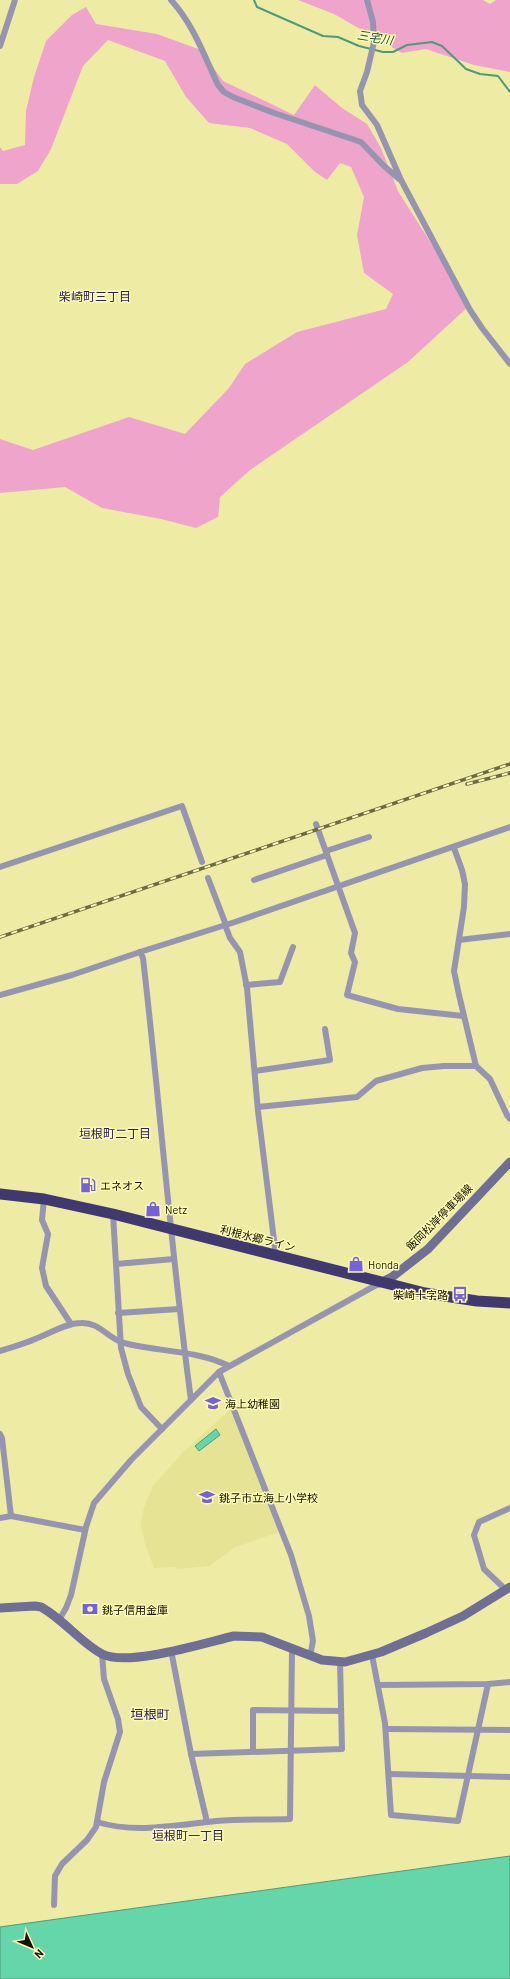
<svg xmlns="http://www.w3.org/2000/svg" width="510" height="1979" viewBox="0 0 510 1979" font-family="Barlow,'Noto Sans JP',sans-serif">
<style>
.built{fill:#e6e394}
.green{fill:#efa4cc}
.water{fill:#65d5aa;stroke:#4d9b77}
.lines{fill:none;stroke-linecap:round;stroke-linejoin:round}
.stream{stroke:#4d9b77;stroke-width:2}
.street{stroke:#9695b1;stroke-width:6}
.secondary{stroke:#6f6e95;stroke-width:9}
.highway{stroke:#3f396f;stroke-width:11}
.rail-casing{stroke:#6e6b43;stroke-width:3.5}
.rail{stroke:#fcf9b2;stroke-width:2;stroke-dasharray:6;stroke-linecap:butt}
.labels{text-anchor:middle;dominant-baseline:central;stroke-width:3;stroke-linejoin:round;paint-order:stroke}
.poi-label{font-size:11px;fill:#161400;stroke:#fcf9b2;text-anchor:start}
.street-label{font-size:11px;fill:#161400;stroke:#fcf9b2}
.water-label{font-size:12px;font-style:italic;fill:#285644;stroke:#fcf9b2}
.neighbourhood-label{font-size:12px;fill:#2a215b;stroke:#fcf9b2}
.quarter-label{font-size:13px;fill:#2a215b;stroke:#fcf9b2}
</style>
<rect width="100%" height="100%" fill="#eeeba5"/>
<!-- built -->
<path class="built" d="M231 1409 279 1532 236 1547 209 1566 177 1569 174 1567 154 1568 145 1544 141 1524 144 1507 153 1486 184 1451Z"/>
<!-- green -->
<g class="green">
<path d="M298 0H483L490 4 496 0H510V72L474 65 426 49 402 53 334 14Z"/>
<path d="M86 7 96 24 157 34 201 50 223 81 294 115 315 85 342 108 367 124 381 148 398 191 470 305 408 362 250 470 220 497 218 517 196 528 161 519 102 508 65 487 0 493V439L33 450 129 417 185 434 229 388 245 364 297 332 386 309 393 294 364 273 357 235 364 197 351 167 340 163 327 180 315 172 287 144 250 128 209 123 186 97 165 61 108 40 83 66 51 149 38 171 17 184H0V147L3 151 25 145 26 111 34 77 46 41 72 15Z"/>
</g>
<!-- water -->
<g class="water">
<path d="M216 1429 220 1435 199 1451 195 1446Z"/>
<path d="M510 1856V1979H0V1927Z"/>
</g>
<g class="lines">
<!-- stream -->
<path class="stream" d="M254 0 257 7 323 36 338 37 359 46 383 52H393L407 45 432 42 442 46 466 69 480 74 498 76 510 92"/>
<!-- street -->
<g class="street">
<path d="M171 0C193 24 204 55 218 85L224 92 233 97 274 113 361 142 383 165 399 179"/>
<path d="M367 0 373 22 374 42 367 72 360 91 362 105 377 125 401 180 470 310 482 328 510 364"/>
<path d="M0 46 15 0"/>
<path d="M316 824 355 933 351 953 355 962 347 995 398 1009 463 1016"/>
<path d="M454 848 462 870 465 884 464 907 454 971 459 995 476 1066 490 1079 507 1115 510 1119"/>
<path d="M326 851 369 837"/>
<path d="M0 867 182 806 202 862"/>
<path d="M208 878 226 925"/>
<path d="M254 880 327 855"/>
<path d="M225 925 230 938 240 952 247 988 258 1111 276 1256"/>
<path d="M459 940 510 934"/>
<path d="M140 952 143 958C160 1105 171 1253 191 1400"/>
<path d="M246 985 280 982 293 947"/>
<path d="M0 995 72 975 140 952 235 922 510 827"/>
<path d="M255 1071 330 1060 325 1029"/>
<path d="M258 1107 357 1097 376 1081 422 1068 444 1066H476"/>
<path d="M44 1199 42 1220 48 1234 42 1268 46 1286 71 1324"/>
<path d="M113 1214 121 1348 128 1374 141 1407 162 1429"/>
<path d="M116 1264 174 1259"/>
<path d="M118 1313 179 1309"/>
<path d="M0 1351C12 1347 24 1344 35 1339 49 1334 66 1323 81 1323 100 1322 108 1339 124 1343 158 1352 197 1350 229 1366"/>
<path d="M219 1372 291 1555 309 1616 313 1641 310 1656"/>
<path d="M0 1434 2 1438 11 1516"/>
<path d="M0 1518 11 1516 85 1530"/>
<path d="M505 1589 484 1569 474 1535 479 1522 510 1508"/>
<path d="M59 1620 66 1608 71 1595 86 1527 94 1503 131 1460 219 1372 380 1283"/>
<path d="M171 1650 191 1754 207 1822"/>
<path d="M372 1655 385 1723 391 1815 458 1821 488 1684"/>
<path d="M378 1685 488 1684 510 1682"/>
<path d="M386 1729 510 1730"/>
<path d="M253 1751V1710L341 1711"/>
<path d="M191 1754 342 1749 340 1661"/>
<path d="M389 1774 510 1777"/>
<path d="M97 1822C136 1834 177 1825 216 1821 240 1819 265 1820 290 1819L292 1649"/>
<path d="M54 1905 55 1876 62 1864 87 1840 96 1827 104 1782 120 1732 118 1719 104 1679 102 1654"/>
</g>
<!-- secondary -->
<g class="secondary">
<path d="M380 1283 392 1277 428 1249 510 1162"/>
<path d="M0 1608 35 1606 41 1607C63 1619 80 1642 102 1654 128 1667 204 1643 234 1636L262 1637 322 1660 345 1662 381 1652 426 1633 463 1616 510 1587"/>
</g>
<!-- highway -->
<path class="highway" d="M0 1194 44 1199 113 1214 425 1293 477 1301 510 1303"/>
<defs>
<g id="rail">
<path d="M467 784 510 773"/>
<path d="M0 937 510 764"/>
</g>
</defs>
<!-- rail casing -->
<use href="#rail" class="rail-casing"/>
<!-- rail -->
<use href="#rail" class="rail"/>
</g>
<!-- icons -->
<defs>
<symbol id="fuel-bare" viewBox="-9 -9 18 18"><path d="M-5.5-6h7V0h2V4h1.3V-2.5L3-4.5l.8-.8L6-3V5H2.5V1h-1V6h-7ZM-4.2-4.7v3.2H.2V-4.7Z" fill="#7462dd" stroke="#fcf9b2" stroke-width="2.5" paint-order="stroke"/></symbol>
<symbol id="shop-bare" viewBox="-9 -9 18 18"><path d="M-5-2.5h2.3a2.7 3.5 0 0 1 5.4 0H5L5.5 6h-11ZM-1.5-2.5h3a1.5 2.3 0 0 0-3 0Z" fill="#7462dd" stroke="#fcf9b2" stroke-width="2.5" paint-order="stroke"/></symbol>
<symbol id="bus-bare" viewBox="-9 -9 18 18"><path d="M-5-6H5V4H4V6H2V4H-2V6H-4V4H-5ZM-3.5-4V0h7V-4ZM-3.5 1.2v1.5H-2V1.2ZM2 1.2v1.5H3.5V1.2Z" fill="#7462dd" stroke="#fcf9b2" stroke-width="2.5" paint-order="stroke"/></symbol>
<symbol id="school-bare" viewBox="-9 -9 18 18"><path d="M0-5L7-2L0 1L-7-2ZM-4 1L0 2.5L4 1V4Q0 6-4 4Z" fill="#7462dd" stroke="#fcf9b2" stroke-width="2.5" paint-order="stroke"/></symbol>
<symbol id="bank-bare" viewBox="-9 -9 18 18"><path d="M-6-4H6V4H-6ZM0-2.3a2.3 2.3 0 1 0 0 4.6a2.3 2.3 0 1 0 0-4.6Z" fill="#7462dd" stroke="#fcf9b2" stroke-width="2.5" paint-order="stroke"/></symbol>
</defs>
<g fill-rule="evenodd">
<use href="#fuel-bare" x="77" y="1174" width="22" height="22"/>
<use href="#shop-bare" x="142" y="1198" width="22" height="22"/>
<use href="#shop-bare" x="345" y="1253" width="22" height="22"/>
<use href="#bus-bare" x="449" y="1283" width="22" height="22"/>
<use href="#school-bare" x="202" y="1392" width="22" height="22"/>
<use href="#school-bare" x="196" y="1486" width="22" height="22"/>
<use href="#bank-bare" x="79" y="1598" width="22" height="22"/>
</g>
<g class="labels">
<!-- poi labels -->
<g class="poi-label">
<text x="100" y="1185">エネオス</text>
<text x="165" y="1209">Netz</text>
<text x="368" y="1264">Honda</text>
<text x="448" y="1294" text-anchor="end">柴崎十字路</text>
<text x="225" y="1403">海上幼稚園</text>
<text x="219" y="1497">銚子市立海上小学校</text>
<text x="102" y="1609">銚子信用金庫</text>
</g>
<!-- street labels -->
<g class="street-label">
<text transform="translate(439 1217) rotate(-45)">飯岡松岸停車場線</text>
<text transform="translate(258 1238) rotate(14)">利根水郷ライン</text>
</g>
<!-- water labels -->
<g class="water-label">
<text transform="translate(375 37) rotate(9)">三宅川</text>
</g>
<!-- neighbourhood labels -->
<g class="neighbourhood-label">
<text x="95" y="296">柴崎町三丁目</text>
<text x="115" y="1133">垣根町二丁目</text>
<text x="188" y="1835">垣根町一丁目</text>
</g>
<!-- quarter labels -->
<g class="quarter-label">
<text x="150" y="1714">垣根町</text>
</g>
</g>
<!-- north arrow -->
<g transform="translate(32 1947) rotate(134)" stroke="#fcf9b2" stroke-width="3" paint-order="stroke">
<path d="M0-3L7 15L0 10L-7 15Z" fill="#161400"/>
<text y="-6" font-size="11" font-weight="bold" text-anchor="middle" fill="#161400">N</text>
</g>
</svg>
